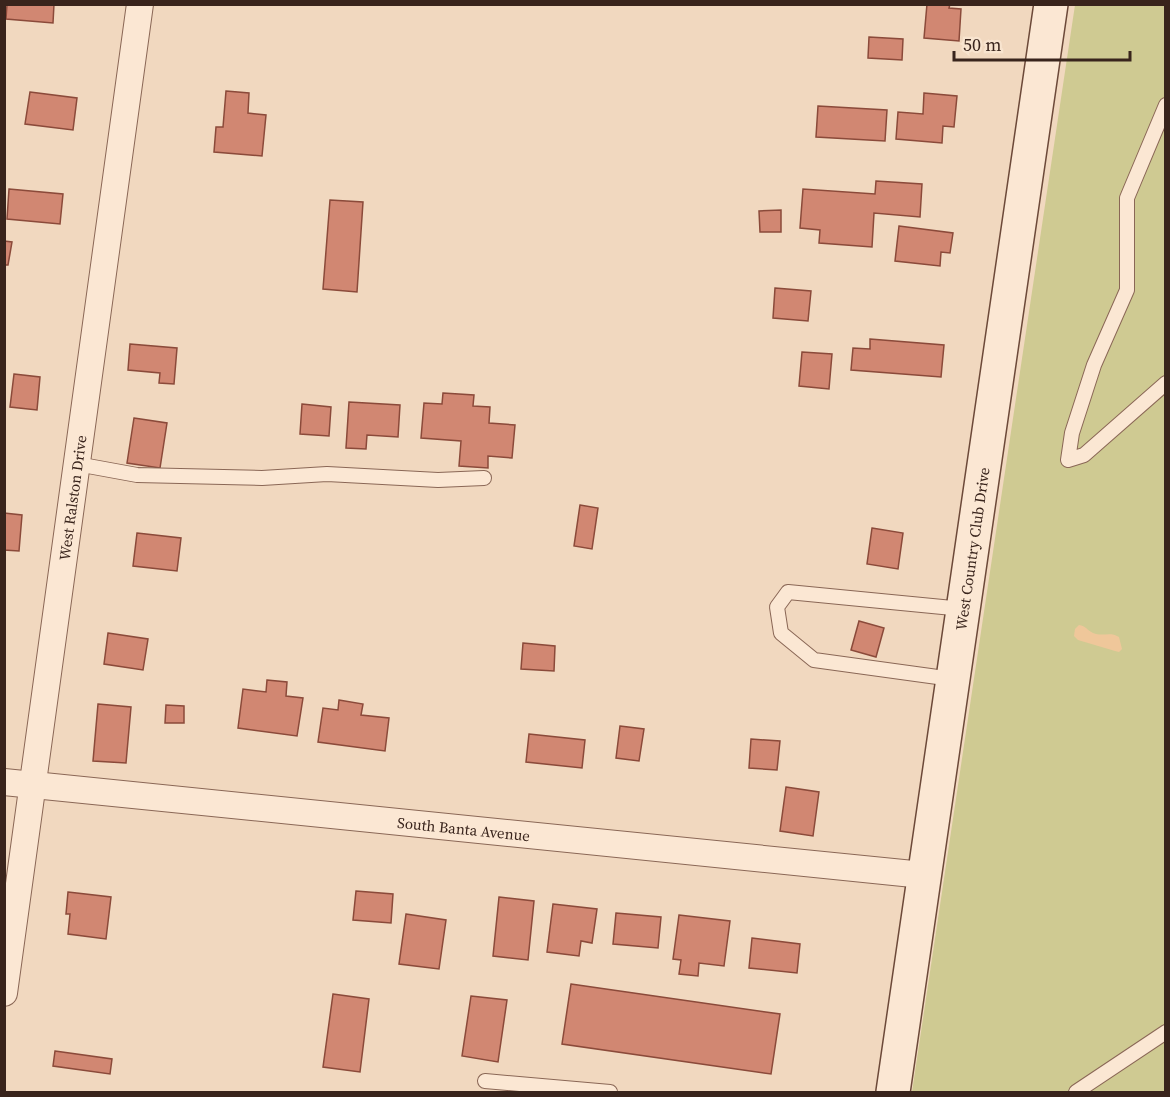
<svg xmlns="http://www.w3.org/2000/svg" width="1170" height="1097" viewBox="0 0 1170 1097" font-family="'Source Serif 4',serif">
<style>
.green{fill:#cfca92}
.sand{fill:#efc79a}
.building{fill:#d18772;stroke:#8b4a3a;stroke-width:1.5}
.lines{fill:none;stroke-linecap:round;stroke-linejoin:round}
.lane-casing{stroke:#8a6756;stroke-width:16}
.street-casing{stroke:#8a6756;stroke-width:28}
.secondary-casing{stroke:#6c4939;stroke-width:36}
.lane{stroke:#fbe7d3;stroke-width:14}
.street{stroke:#fbe7d3;stroke-width:26}
.secondary{stroke:#fbe7d3;stroke-width:33}
.labels{text-anchor:middle;dominant-baseline:central;stroke-width:4.5;stroke-linejoin:round;paint-order:stroke}
.street-label{font-size:15px;fill:#39241c;stroke:#f8e4cf}
</style>
<rect width="100%" height="100%" fill="#f1d8bf"/>
<!-- green -->
<path class="green" d="M1075 5H1165V1092H912Z"/>
<!-- sand -->
<path class="sand" d="M1079 625C1086 626 1087 630 1093 633 1103 637 1110 631 1119 637L1122 649 1119 652 1115 651 1078 640 1074 636 1075 629Z"/>
<!-- building -->
<g class="building">
<path d="M7 4H54L53 23 6 19Z"/>
<path d="M927 4H950L949 8 961 9 959 41 924 38Z"/>
<path d="M869 37 903 39 902 60 868 58Z"/>
<path d="M226 91 249 93 248 113 266 115 262 156 214 152 216 127H223Z"/>
<path d="M30 92 77 98 73 130 25 124Z"/>
<path d="M924 93 957 96 954 127 943 126 942 143 896 139 898 112 923 114Z"/>
<path d="M818 106 887 110 885 141 816 137Z"/>
<path d="M876 181 922 184 920 217 874 213 872 247 819 243 820 230 800 228 803 189 875 194Z"/>
<path d="M9 189 63 194 60 224 7 219Z"/>
<path d="M330 200 363 202 357 292 323 289Z"/>
<path d="M781 210V232H760L759 211Z"/>
<path d="M899 226 953 233 950 253 941 252 940 266 895 261Z"/>
<path d="M4 241 12 242 8 265H4Z"/>
<path d="M775 288 811 291 808 321 773 318Z"/>
<path d="M870 339 944 345 941 377 851 370 853 348 870 349Z"/>
<path d="M130 344 177 348 174 384 159 383 160 373 128 370Z"/>
<path d="M802 352 832 354 829 389 799 386Z"/>
<path d="M14 374 40 377 37 410 10 407Z"/>
<path d="M443 393 474 395 473 406 490 407 489 423 515 425 512 458 488 456V468L459 466 461 441 421 438 424 403 442 404Z"/>
<path d="M349 402 400 405 398 437 367 435 366 449 346 448Z"/>
<path d="M302 404 331 407 329 436 300 434Z"/>
<path d="M134 418 167 423 160 468 127 463Z"/>
<path d="M580 505 598 508 592 549 574 546Z"/>
<path d="M4 513 22 515 19 551 4 550Z"/>
<path d="M872 528 903 533 898 569 867 564Z"/>
<path d="M137 533 181 538 177 571 133 566Z"/>
<path d="M859 621 884 628 876 657 851 650Z"/>
<path d="M108 633 148 639 143 670 104 664Z"/>
<path d="M523 643 555 646 554 671 521 669Z"/>
<path d="M267 680 287 682 286 696 303 698 297 736 238 728 243 689 266 692Z"/>
<path d="M339 700 363 704 361 715 389 718 385 751 318 742 323 708 338 710Z"/>
<path d="M98 704 131 707 126 763 93 761Z"/>
<path d="M166 705 184 706V723H165Z"/>
<path d="M620 726 644 729 639 761 616 758Z"/>
<path d="M529 734 585 740 582 768 526 762Z"/>
<path d="M751 739 780 741 777 770 749 768Z"/>
<path d="M786 787 819 792 813 836 780 831Z"/>
<path d="M356 891 393 894 391 923 353 920Z"/>
<path d="M68 892 111 897 106 939 68 934 70 914H66Z"/>
<path d="M499 897 534 901 528 960 493 956Z"/>
<path d="M553 904 597 909 592 943 581 941 579 956 547 952Z"/>
<path d="M616 913 661 917 658 948 613 944Z"/>
<path d="M406 914 446 920 439 969 399 964Z"/>
<path d="M679 915 730 921 724 966 699 963 698 976 679 974 681 960 673 959Z"/>
<path d="M752 938 800 944 797 973 749 968Z"/>
<path d="M571 984 780 1014 771 1074 562 1044Z"/>
<path d="M333 994 369 999 360 1072 323 1067Z"/>
<path d="M471 996 507 1000 498 1062 462 1056Z"/>
<path d="M55 1051 112 1059 110 1074 53 1066Z"/>
</g>
<g class="lines">
<defs>
<g id="lane">
<path d="M1166 105 1127 198V290L1094 365 1072 433 1068 460 1084 455 1166 383"/>
<path d="M77 464 137 475 262 478 327 474 438 480 484 478"/>
<path d="M952 679 814 660 781 633 777 607 788 592 963 609"/>
<path d="M485 1081 610 1092"/>
<path d="M1076 1092 1166 1032"/>
</g>
<g id="street">
<path id="s1" d="M4 782 923 875"/>
<path id="s2" d="M4 993 140 4"/>
</g>
<g id="secondary">
<path id="s3" d="M893 1092 1051 4"/>
</g>
</defs>
<!-- lane casing -->
<use href="#lane" class="lane-casing"/>
<!-- street casing -->
<use href="#street" class="street-casing"/>
<!-- secondary casing -->
<use href="#secondary" class="secondary-casing"/>
<!-- lane -->
<use href="#lane" class="lane"/>
<!-- street -->
<use href="#street" class="street"/>
<!-- secondary -->
<use href="#secondary" class="secondary"/>
</g>
<g class="labels">
<!-- street labels -->
<g class="street-label">
<text stroke="none"><textPath href="#s2" startOffset="500">West Ralston Drive</textPath></text>
<text stroke="none"><textPath href="#s3" startOffset="549">West Country Club Drive</textPath></text>
<text stroke="none"><textPath href="#s1" startOffset="462">South Banta Avenue</textPath></text>
</g>
</g>
<!-- border -->
<rect width="1170" height="1097" fill="none" stroke="#39241c" stroke-width="12"/>
<!-- scale -->
<path d="M954 51v9h176v-9" fill="none" stroke="#39241c" stroke-width="3"/>
<text x="963" y="51" font-size="18" fill="#39241c" stroke="#f8e4cf" stroke-width="4.5" paint-order="stroke">50 m</text>
</svg>
